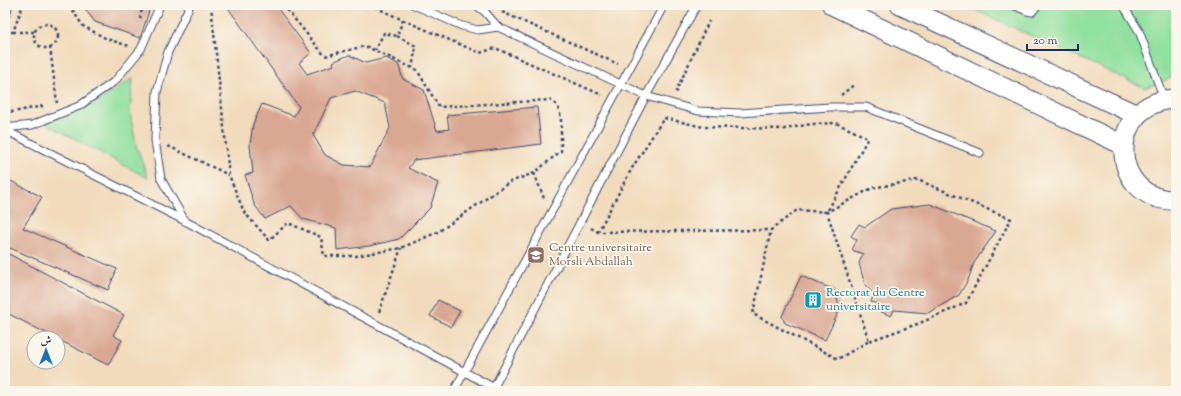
<svg xmlns="http://www.w3.org/2000/svg" width="1181" height="396" viewBox="0 0 1181 396" font-family="'Sorts Mill Goudy',Amiri,serif">
<style>
.green{fill:#90e09e;stroke:#56887e}
.building{fill:#d9a893;fill-rule:evenodd}
.lines{fill:none;stroke-linecap:round;stroke-linejoin:round}
.lane-casing{stroke:#3b496c;stroke-width:9}
.secondary-casing{stroke:#3b496c;stroke-width:21}
.path{stroke:#3b496c;stroke-width:2.5;stroke-dasharray:3 3;stroke-linecap:butt}
.lane{stroke:#fff;stroke-width:7}
.secondary{stroke:#fff;stroke-width:19}
.labels{text-anchor:middle;dominant-baseline:central;stroke-width:3.5;stroke-linejoin:round;paint-order:stroke}
.education-label{font-size:12px;fill:#785e54;stroke:#fbf7ec;text-anchor:start}
.culture-label{font-size:12px;fill:#0d838f;stroke:#fbf7ec;text-anchor:start}
</style>
<rect width="100%" height="100%" fill="#fbf7ec"/>
<filter id="ink" filterUnits="userSpaceOnUse"><feTurbulence type="fractalNoise" baseFrequency=".025" numOctaves="2"/><feDisplacementMap in="SourceGraphic" scale="8" xChannelSelector="R" yChannelSelector="G"/><feConvolveMatrix kernelMatrix="1 2 1 2 8 2 1 2 1" color-interpolation-filters="sRGB"/></filter>
<filter id="wash" filterUnits="userSpaceOnUse"><feTurbulence type="fractalNoise" baseFrequency=".012" numOctaves="4" result="noise"/><feDisplacementMap in="SourceGraphic" scale="16" xChannelSelector="R" yChannelSelector="G"/><feGaussianBlur stdDeviation="0.9" result="paint"/><feColorMatrix in="noise" values="0 0 0 0 0 0 0 0 0 0 0 0 0 0 0 0 0 1.4 0 .05"/><feComposite in="paint" operator="in"/></filter>
<g filter="url(#wash)">
<rect width="100%" height="100%" fill="#f1dbbc"/>
<!-- green -->
<g class="green">
<path d="M964 5H1176V76L1145 88Z"/>
<path d="M133 78 130 113 136 145 148 178 45 123 96 103Z"/>
</g>
<g id="blocks">
<!-- building -->
<g class="building">
<path d="M5 5H13L9 18H5Z"/>
<path d="M86 5H151L140 38 95 22 86 10Z"/>
<path d="M226 5H275L311 53 299 63 307 74 334 65 333 62 349 55 366 63 386 58 398 64 403 79 424 90 437 131 449 129 447 115 537 107 541 144 414 160 408 168 438 183 430 208 399 239 369 246 337 250 336 228 303 219 291 206 265 219 254 204 245 175 253 173 250 145 253 124 262 104 294 116 299 107ZM355 91 385 103 390 128 370 167 344 165 325 155 313 135 331 98Z"/>
<path d="M5 178 42 197 23 228 117 269 108 290 10 248 9 250 5 248Z"/>
<path d="M930 204 996 231 974 263 968 280 959 295 928 313 894 310 891 316 877 310 879 304 871 302 874 294 865 285 859 263 863 254 852 250 857 240 851 236 859 224 865 227 891 209Z"/>
<path d="M5 252 124 315 113 335 122 340 108 365 5 312Z"/>
<path d="M801 276 834 290 840 309 825 340 785 323 782 316Z"/>
<path d="M438 300 460 311 451 327 430 316Z"/>
</g>
</g>
</g>
<g filter="url(#ink)">
<use href="#blocks" fill-opacity="0" stroke="#3b496c" stroke-width="1"/>
<g class="lines">
<defs>
<g id="lane">
<path d="M414 5 462 26 478 30 498 27"/>
<path d="M476 5 485 12 498 27 646 96 698 111 740 113 830 107H866L980 153"/>
<path d="M1013 5 1027 11 1032 12 1038 5"/>
<path d="M1123 5 1139 31 1164 99"/>
<path d="M5 128 32 125 79 106 115 81 141 49 160 5"/>
<path d="M5 130 185 221 500 391"/>
<path d="M185 221 161 179 155 140 157 92 168 52 190 5"/>
<path d="M454 391 664 5"/>
<path d="M492 391 646 96 697 5"/>
</g>
<g id="secondary">
<path d="M832 5 1123 145"/>
<path d="M900 5 1137 115"/>
<path d="M1176 99C1105 101 1108 202 1176 200"/>
</g>
</defs>
<!-- lane casing -->
<use href="#lane" class="lane-casing"/>
<!-- secondary casing -->
<use href="#secondary" class="secondary-casing"/>
<!-- path -->
<g class="path">
<path d="M69 5 83 26 107 39 129 46"/>
<path d="M211 5 229 175 244 212 269 240 288 223 321 237 324 256H356L401 248 438 232 510 182 534 173 561 151V118L558 106 550 100 439 107 417 70 365 46 325 56 288 11 285 5"/>
<path d="M370 5 403 20 397 36 384 33 375 50"/>
<path d="M502 12 618 64"/>
<path d="M140 19 142 8 140 5"/>
<path d="M403 20 480 53 495 48 602 95"/>
<circle cx="46" cy="36" r="12"/>
<path d="M5 32H13L23 5"/>
<path d="M13 32H34"/>
<path d="M397 36 416 46 412 68"/>
<path d="M50 47 57 103"/>
<path d="M678 92 676 91 709 21"/>
<path d="M841 95 855 84"/>
<path d="M5 110 13 112 43 106"/>
<path d="M168 146 229 175"/>
<path d="M534 173 545 201"/>
<path d="M591 228 598 232 771 230"/>
<path d="M598 232 632 168 664 118 703 127 785 129 811 124 836 123 868 138 827 212 797 210 771 230 753 314 838 359 869 341 827 212 872 188 918 180 1011 219 966 303 920 323 869 341"/>
<path d="M379 312 401 248"/>
</g>
<!-- lane -->
<use href="#lane" class="lane"/>
<!-- secondary -->
<use href="#secondary" class="secondary"/>
</g>
</g>
<!-- icons -->
<defs>
<symbol id="university-square" viewBox="-11 -11 22 22"><rect x="-9" y="-9" width="18" height="18" rx="4" fill="#8d6e63" stroke="#fbf7ec"/><path d="M0-5L7-2L0 1L-7-2ZM-4 1L0 2.5L4 1V4Q0 6-4 4Z" fill="#fff"/></symbol>
<symbol id="building-square" viewBox="-11 -11 22 22"><rect x="-9" y="-9" width="18" height="18" rx="4" fill="#0f9aa8" stroke="#fbf7ec"/><path d="M-4-6H4V6H1V3H-1V6H-4ZM-2.5-4.3h1.7v1.8h-1.7ZM.8-4.3h1.7v1.8H.8ZM-2.5-1h1.7V.8h-1.7ZM.8-1h1.7V.8H.8Z" fill="#fff"/></symbol>
</defs>
<g fill-rule="evenodd">
<use href="#university-square" x="526" y="245" width="20" height="20"/>
<use href="#building-square" x="803" y="290" width="20" height="20"/>
</g>
<g class="labels">
<!-- education labels -->
<g class="education-label">
<text x="549" y="248">Centre universitaire<tspan x="549" dy="14">Morsli Abdallah</tspan></text>
</g>
<!-- culture labels -->
<g class="culture-label">
<text x="826" y="293">Rectorat du Centre<tspan x="826" dy="14">universitaire</tspan></text>
</g>
</g>
<!-- margin -->
<rect width="1181" height="396" fill="none" stroke="#fbf7ec" stroke-width="20"/>
<!-- north arrow -->
<g transform="translate(46 350)"><circle r="19" fill="#fbf7ec" stroke="#a1a7b3"/>
<path d="M0-3L7 15L0 10L-7 15Z" fill="#1f6fb2"/>
<text y="-6" font-size="11" font-weight="bold" text-anchor="middle" fill="#1b2f5e">ش</text>
</g>
<!-- scale -->
<path d="M1027 44v6h51v-6" fill="none" stroke="#1b2f5e" stroke-width="2"/>
<text x="1033" y="44" font-size="12" fill="#1b2f5e" stroke="#fbf7ec" stroke-width="3" paint-order="stroke">20 m</text>
</svg>
